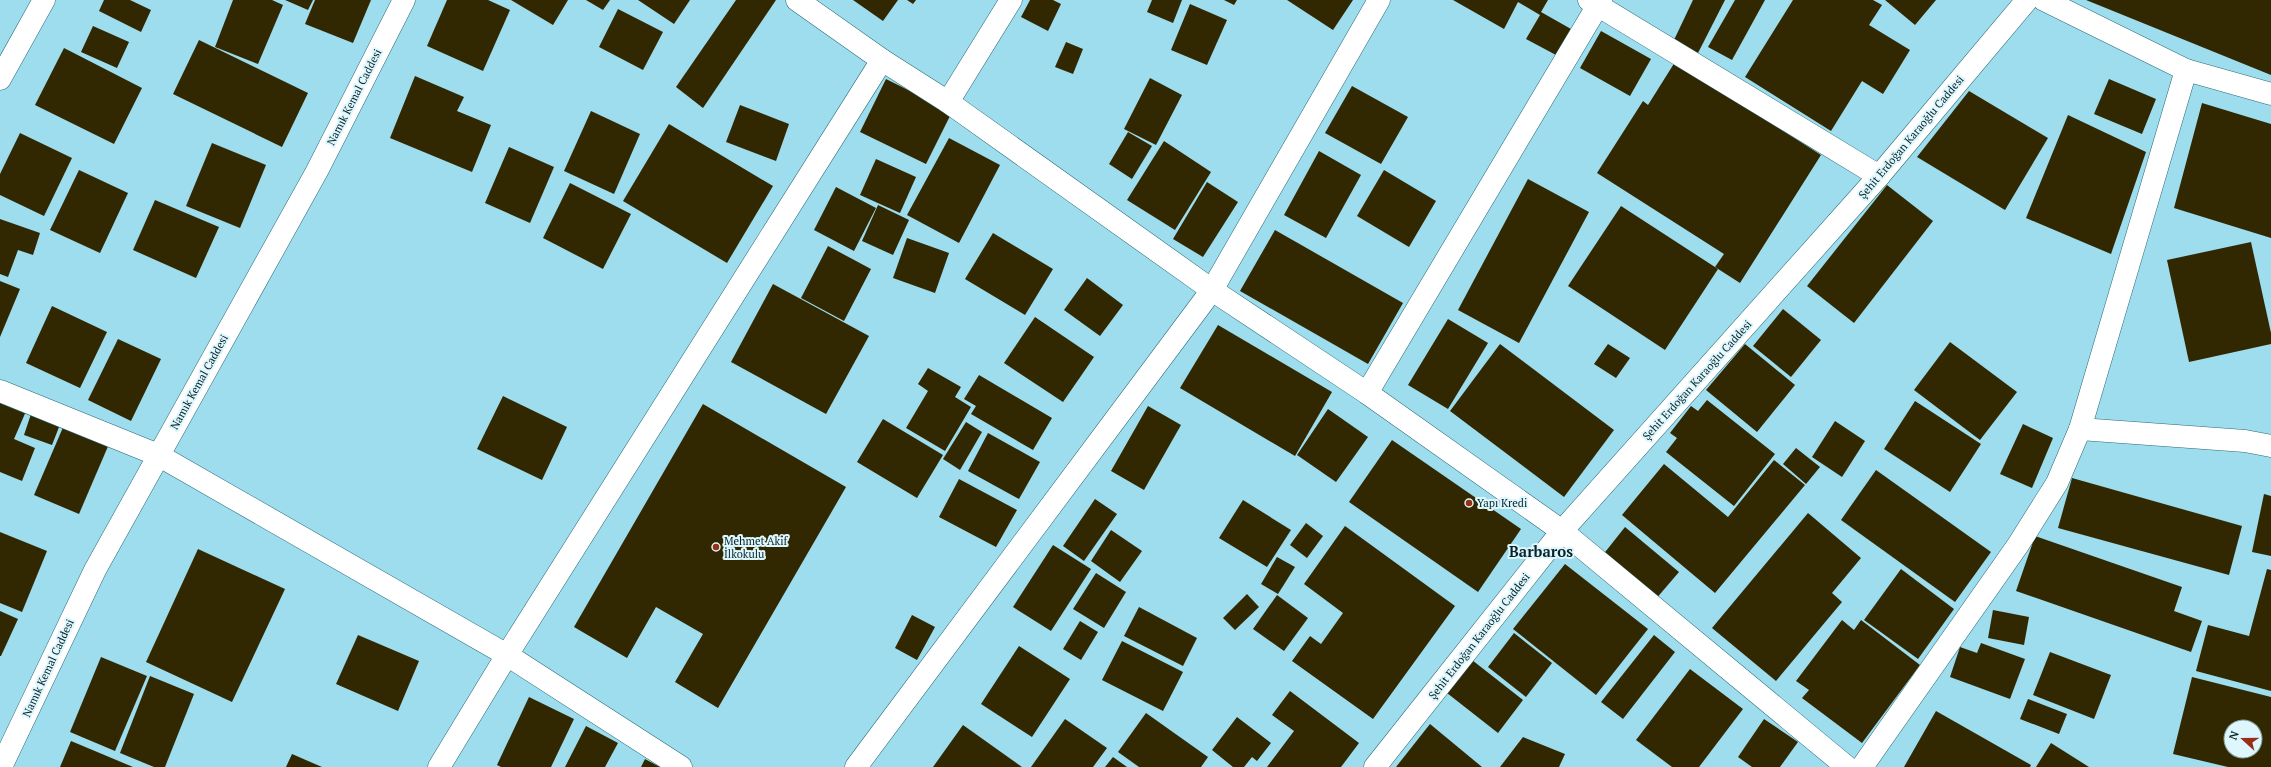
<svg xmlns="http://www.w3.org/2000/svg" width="2271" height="767" viewBox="0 0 2271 767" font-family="'PT Serif',serif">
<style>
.building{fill:#312802;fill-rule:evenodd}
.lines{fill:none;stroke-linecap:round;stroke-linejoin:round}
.minor-casing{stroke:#2a6a78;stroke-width:23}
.major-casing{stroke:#2a6a78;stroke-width:23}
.minor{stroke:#fff;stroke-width:22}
.major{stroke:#fff;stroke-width:22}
.poi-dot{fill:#972e16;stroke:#def7fd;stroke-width:1.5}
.labels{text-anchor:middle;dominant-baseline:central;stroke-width:4;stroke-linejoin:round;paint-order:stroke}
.street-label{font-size:11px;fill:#082329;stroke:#def7fd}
.poi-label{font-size:11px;fill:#082329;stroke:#def7fd;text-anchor:start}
.district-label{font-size:15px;font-weight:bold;fill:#082329;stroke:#def7fd}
</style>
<rect width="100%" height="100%" fill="#9ddded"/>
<!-- building -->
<g class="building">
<path d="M104 0H130L151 10 141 32 99 11Z"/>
<path d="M233 0H272L283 5 258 64 215 47Z"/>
<path d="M285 0H313L308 10Z"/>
<path d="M315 0H371L353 43 305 24Z"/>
<path d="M447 0H488L510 10 483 71 427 46Z"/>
<path d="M511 0H568L553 25Z"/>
<path d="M586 0H610L603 10Z"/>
<path d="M638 0H690L674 24Z"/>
<path d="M736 0H776L703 108 676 87Z"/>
<path d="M853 0H898L883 21Z"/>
<path d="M907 0H916L913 4Z"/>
<path d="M1030 0H1053L1061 4 1048 31 1021 17Z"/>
<path d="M1152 0H1182L1173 23 1147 12Z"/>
<path d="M1224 0H1237L1234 5Z"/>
<path d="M1287 0H1353L1333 30Z"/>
<path d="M1453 0H1548L1541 12 1571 29 1556 55 1526 39 1540 15 1518 2 1504 29Z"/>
<path d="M1693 0H1725L1698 53 1674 40Z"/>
<path d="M1735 0H1765L1732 60 1708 47Z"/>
<path d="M1793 0H1873L1882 5 1869 25 1910 50 1883 94 1862 81 1831 131 1745 77Z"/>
<path d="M1885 0H1936L1915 25Z"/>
<path d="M2086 0H2271V75Z"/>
<path d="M1190 4 1227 20 1207 65 1171 50Z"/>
<path d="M618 9 663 32 643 70 599 47Z"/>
<path d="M93 26 129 42 117 68 81 52Z"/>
<path d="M1601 31 1651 59 1630 96 1580 68Z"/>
<path d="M199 40 308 93 282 147 173 94Z"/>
<path d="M1066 42 1083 49 1073 74 1055 67Z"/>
<path d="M64 48 142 88 114 144 35 105Z"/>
<path d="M1675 62 1821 155 1740 283 1715 267 1724 254 1597 173 1643 101 1648 105Z"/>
<path d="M415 76 464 97 457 111 491 125 472 172 390 138Z"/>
<path d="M1150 78 1182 95 1156 145 1124 129Z"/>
<path d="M886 79 952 112 926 164 860 132Z"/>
<path d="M2109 79 2156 99 2142 134 2094 114Z"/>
<path d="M1352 86 1408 117 1381 164 1325 133Z"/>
<path d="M1969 91 2048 138 2005 210 1917 157Z"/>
<path d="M2202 103 2271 124V238L2174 208Z"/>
<path d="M740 105 789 124 776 161 726 142Z"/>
<path d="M591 111 640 134 614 194 564 171Z"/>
<path d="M2068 115 2146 152 2111 254 2026 218Z"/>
<path d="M669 124 773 186 727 263 623 201Z"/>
<path d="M1128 132 1152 146 1132 179 1109 164Z"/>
<path d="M20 133 72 158 44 216 0 195V174Z"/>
<path d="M949 138 1000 165 959 243 907 215Z"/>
<path d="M1164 141 1211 172 1175 230 1127 200Z"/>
<path d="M212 143 266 165 240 228 186 206Z"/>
<path d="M509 147 554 167 530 223 485 203Z"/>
<path d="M1319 151 1361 175 1326 238 1284 215Z"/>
<path d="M876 159 916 177 900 213 860 195Z"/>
<path d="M79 170 128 193 100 253 50 230Z"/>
<path d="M1384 170 1436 201 1409 247 1357 216Z"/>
<path d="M1528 179 1589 212 1519 343 1458 310Z"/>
<path d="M1207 182 1238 202 1203 257 1173 239Z"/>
<path d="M570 183 631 214 603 269 543 238Z"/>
<path d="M1887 185 1933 221 1854 323 1807 286Z"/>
<path d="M836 187 876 208 854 251 814 230Z"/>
<path d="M155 200 219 227 196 278 133 250Z"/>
<path d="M878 205 909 220 893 255 862 241Z"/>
<path d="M1621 206 1718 269 1665 350 1568 286Z"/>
<path d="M0 219 40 233 33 255 18 250 8 277 0 274Z"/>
<path d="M1275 230 1403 303 1368 364 1240 291Z"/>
<path d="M993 233 1053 269 1025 315 965 279Z"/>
<path d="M907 238 949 253 935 293 893 278Z"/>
<path d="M2251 242 2271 333V344L2189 362 2167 260Z"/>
<path d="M828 246 871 269 844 321 801 298Z"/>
<path d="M1087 278 1123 305 1100 336 1064 310Z"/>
<path d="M0 281 20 289 0 337Z"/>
<path d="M773 284 869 336 826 414 731 362Z"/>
<path d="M52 306 107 332 80 388 26 363Z"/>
<path d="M1783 309 1821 340 1791 377 1753 346Z"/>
<path d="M1035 317 1094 357 1063 402 1004 363Z"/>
<path d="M1448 319 1488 343 1448 409 1408 385Z"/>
<path d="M1218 325 1332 392 1295 456 1180 388Z"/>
<path d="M118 339 161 359 131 421 88 400Z"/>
<path d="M1950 342 2017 392 1980 440 1914 390Z"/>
<path d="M1500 344 1614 430 1564 497 1450 411Z"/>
<path d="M1608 344 1630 358 1616 378 1594 364Z"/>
<path d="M1745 344 1795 385 1757 432 1706 390Z"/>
<path d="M928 368 961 387 955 397 971 407 945 451 906 428 928 391 918 384Z"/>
<path d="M979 375 1052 418 1033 450 971 414 976 406 964 399Z"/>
<path d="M503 396 567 427 542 480 477 449Z"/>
<path d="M0 398 27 409 14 439 35 448 22 481 0 472Z"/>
<path d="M1707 400 1775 454 1734 506 1666 452 1677 438 1670 433 1691 406 1698 411Z"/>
<path d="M1915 401 1981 444 1950 492 1884 449Z"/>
<path d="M703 404 846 487 718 708 675 682 703 634 656 607 627 658 574 627Z"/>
<path d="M1148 406 1181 425 1144 490 1111 471Z"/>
<path d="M1328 409 1368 437 1336 482 1297 455Z"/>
<path d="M32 411 61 422 52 445 24 435Z"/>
<path d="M883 419 943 455 917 498 857 462Z"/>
<path d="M1835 421 1865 441 1842 477 1812 457Z"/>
<path d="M966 422 982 432 960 470 943 459Z"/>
<path d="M2023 424 2053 438 2032 488 2000 474Z"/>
<path d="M64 425 109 444 79 514 34 495Z"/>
<path d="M988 433 1040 462 1019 499 968 471Z"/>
<path d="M1392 440 1521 529 1478 592 1349 502Z"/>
<path d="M1796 448 1820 467 1806 484 1783 464Z"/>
<path d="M1774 460 1805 485 1715 593 1622 515 1664 464 1728 517Z"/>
<path d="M1876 470 1991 552 1955 602 1841 520Z"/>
<path d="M2072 478 2242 526 2229 575 2058 528Z"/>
<path d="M959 479 1017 510 996 547 939 517Z"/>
<path d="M2264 494 2271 496V556L2252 552Z"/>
<path d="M1095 499 1117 514 1084 561 1063 546Z"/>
<path d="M1243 500 1291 530 1267 567 1219 538Z"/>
<path d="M1808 513 1861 558 1832 593 1842 602 1776 681 1712 628Z"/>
<path d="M1306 523 1323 536 1307 558 1290 545Z"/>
<path d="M1345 526 1455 606 1373 719 1292 661 1310 636 1321 644 1343 613 1304 584Z"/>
<path d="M1625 527 1679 572 1655 600 1602 556Z"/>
<path d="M1111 530 1142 551 1120 582 1091 561Z"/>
<path d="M0 532 47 551 22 612 0 603Z"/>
<path d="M2035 536 2182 587 2174 611 2202 621 2191 652 2016 591Z"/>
<path d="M1053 545 1091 569 1051 631 1013 607Z"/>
<path d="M198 549 285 589 232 702 146 662Z"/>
<path d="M1277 557 1295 567 1278 594 1261 584Z"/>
<path d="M1565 564 1648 629 1596 695 1513 629Z"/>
<path d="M1901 569 1954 609 1918 659 1864 620Z"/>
<path d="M2267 569 2271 570V691L2196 671 2208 625 2249 636Z"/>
<path d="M1096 573 1126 592 1104 628 1073 609Z"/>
<path d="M1247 594 1259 607 1235 630 1223 618Z"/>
<path d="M1277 595 1308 618 1284 651 1253 629Z"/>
<path d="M1139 607 1197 638 1183 666 1124 636Z"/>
<path d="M1993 610 2029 617 2024 645 1988 638Z"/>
<path d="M0 611 18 619 1 656H0Z"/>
<path d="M912 615 935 627 917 660 895 648Z"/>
<path d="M1842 620 1854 630 1861 620 1920 665 1862 743 1802 698 1809 690 1796 681Z"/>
<path d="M1080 621 1098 632 1081 660 1063 649Z"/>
<path d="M1514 633 1552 663 1526 697 1488 667Z"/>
<path d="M358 635 419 661 398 711 336 684Z"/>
<path d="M1654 635 1675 652 1623 719 1601 702Z"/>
<path d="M1122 641 1183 672 1163 711 1102 680Z"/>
<path d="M1981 643 2025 659 2010 699 1950 677 1960 647 1977 653Z"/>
<path d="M1019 646 1070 679 1032 737 981 704Z"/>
<path d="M2050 652 2111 675 2094 719 2033 695Z"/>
<path d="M101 657 147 676 115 751 70 732Z"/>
<path d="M1472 660 1523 700 1498 733 1447 693Z"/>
<path d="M1690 669 1743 709 1699 767H1672L1636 740Z"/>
<path d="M150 676 194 694 165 767H154L120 753Z"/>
<path d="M2192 677 2271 697V767H2228L2173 754ZM2231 727H2255V751H2231Z"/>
<path d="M1290 691 1359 743 1341 767H1267L1294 731 1272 715Z"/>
<path d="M529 697 574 719 551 767H501L497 765Z"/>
<path d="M2028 699 2067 714 2059 734 2020 719Z"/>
<path d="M1936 711 2031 765 2030 767H1904Z"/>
<path d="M1146 713 1208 757 1201 767H1139L1118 752Z"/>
<path d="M1237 717 1271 743 1257 761 1252 757 1244 767H1233L1212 750Z"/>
<path d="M1065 719 1107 748 1093 767H1031Z"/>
<path d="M1764 719 1798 742 1780 767H1752L1738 757Z"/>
<path d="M1430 724 1482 767H1396Z"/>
<path d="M963 725 1022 767H933Z"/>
<path d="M586 726 618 743 605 767H565Z"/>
<path d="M1523 737 1565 754 1559 767H1500Z"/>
<path d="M71 741 133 767H60Z"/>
<path d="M2051 743 2089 767H2036Z"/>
<path d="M292 754 322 767H286Z"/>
<path d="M1113 757 1127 767H1105Z"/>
<path d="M645 759 660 767H641Z"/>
</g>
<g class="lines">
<defs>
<g id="minor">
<path d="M797 0 882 60 948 102 1212 290 1367 393 1562 531 1847 767"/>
<path d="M1589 0 1879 176"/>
<path d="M2044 0 2186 70 2271 94"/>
<path d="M0 79 44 0"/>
<path d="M948 102 1011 0"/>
<path d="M0 391 158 455 507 655 681 767"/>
<path d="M1367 393 1601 0"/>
<path d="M2080 429 2245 441 2271 446"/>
<path d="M1 767 95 570 317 171 404 0"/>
<path d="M439 767 507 655 882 60"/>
<path d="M856 767 1212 290 1379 0"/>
<path d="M1862 767 2018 545 2057 483 2080 429 2186 70"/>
</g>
<path id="major" d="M1375 767 1562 531 1879 176 2027 0"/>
</defs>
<!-- minor casing -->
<use href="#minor" class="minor-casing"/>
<!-- major casing -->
<use href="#major" class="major-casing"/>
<!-- minor -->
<use href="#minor" class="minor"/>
<!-- major -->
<use href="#major" class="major"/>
</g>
<!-- markers -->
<g class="poi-dot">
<circle cx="1469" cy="503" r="4"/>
<circle cx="716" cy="547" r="4"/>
</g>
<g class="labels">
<!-- street labels -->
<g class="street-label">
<text transform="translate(354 97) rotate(-63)">Namık Kemal Caddesi</text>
<text transform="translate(1911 137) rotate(-50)">Şehit Erdoğan Karaoğlu Caddesi</text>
<text transform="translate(1697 380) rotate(-48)">Şehit Erdoğan Karaoğlu Caddesi</text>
<text transform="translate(199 382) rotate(-61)">Namık Kemal Caddesi</text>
<text transform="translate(1479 636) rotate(-52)">Şehit Erdoğan Karaoğlu Caddesi</text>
<text transform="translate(48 668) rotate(-65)">Namık Kemal Caddesi</text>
</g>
<!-- poi labels -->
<g class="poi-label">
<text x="1477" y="503">Yapı Kredi</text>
<text x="724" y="541">Mehmet Akif<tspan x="724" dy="13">İlkokulu</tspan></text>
</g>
<!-- district labels -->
<g class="district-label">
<text x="1541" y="551">Barbaros</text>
</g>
</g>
<!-- north arrow -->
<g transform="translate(2243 739) rotate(291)"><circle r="19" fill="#def7fd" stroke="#88a2a8"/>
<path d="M0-3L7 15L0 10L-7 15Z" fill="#972e16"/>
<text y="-6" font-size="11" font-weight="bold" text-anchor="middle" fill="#082329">N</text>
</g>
</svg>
